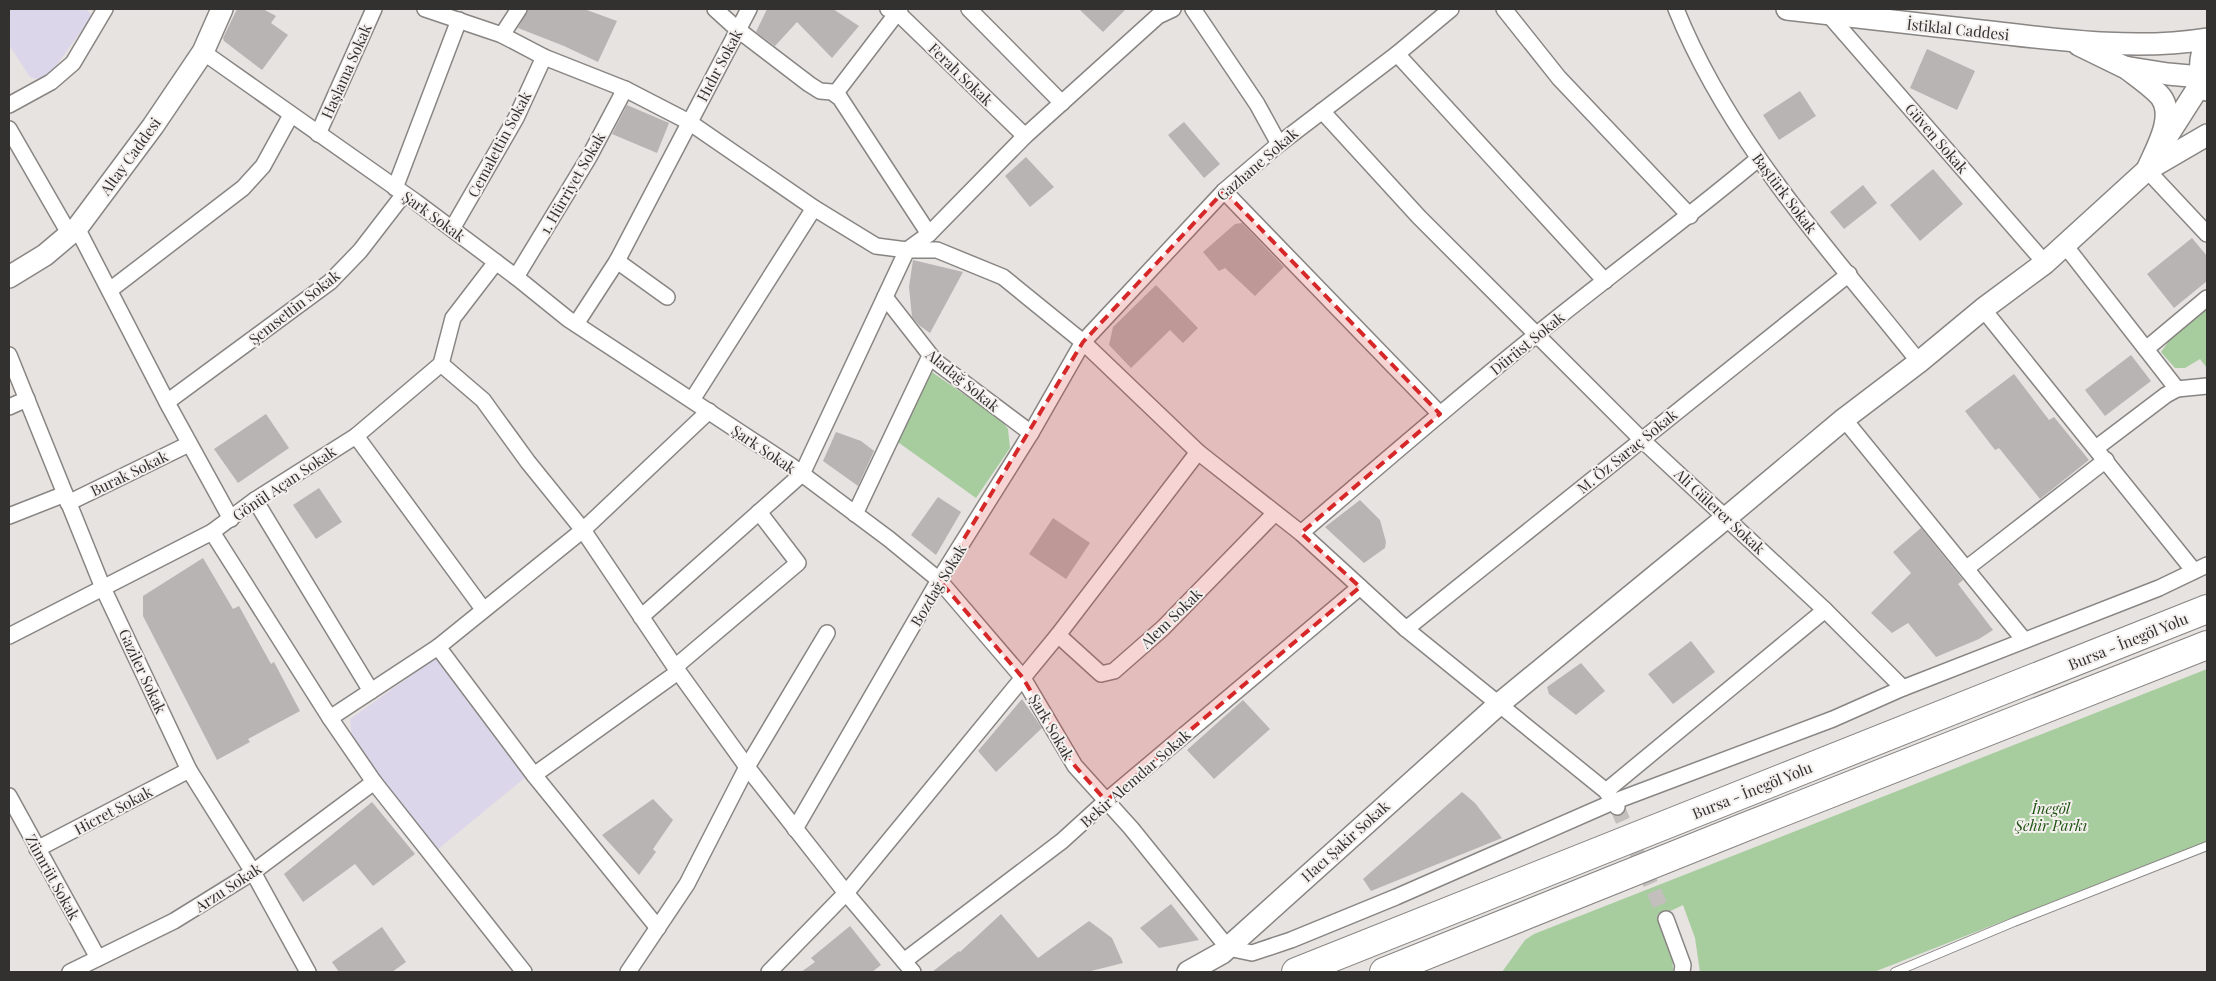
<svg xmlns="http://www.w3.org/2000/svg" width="2216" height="981" viewBox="0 0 2216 981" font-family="'Playfair Display',serif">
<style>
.education{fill:#dcd6eb}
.green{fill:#a7cd9f}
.building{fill:#b8b4b3}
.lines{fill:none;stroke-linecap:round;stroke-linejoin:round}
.street-tunnel{stroke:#c2bfbd;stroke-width:15;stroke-dasharray:15 8;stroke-linecap:butt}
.lane-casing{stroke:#888583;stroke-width:10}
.street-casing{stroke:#888583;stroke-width:18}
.secondary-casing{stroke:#888583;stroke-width:24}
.highway-casing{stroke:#888583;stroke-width:30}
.lane{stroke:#fff;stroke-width:8}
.street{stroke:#fff;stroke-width:15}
.secondary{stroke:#fff;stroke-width:21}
.highway{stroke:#fff;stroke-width:28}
.marked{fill:#d62828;fill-opacity:0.2;stroke:#d62828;stroke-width:4;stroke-dasharray:10 6;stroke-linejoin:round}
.labels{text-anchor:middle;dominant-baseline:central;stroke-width:4;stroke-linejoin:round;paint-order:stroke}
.street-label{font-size:15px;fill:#323130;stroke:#f3f0ed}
.park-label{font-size:15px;font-style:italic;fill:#205414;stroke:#f3f0ed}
</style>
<rect width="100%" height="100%" fill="#e6e3e0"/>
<!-- education -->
<g class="education">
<path d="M9 9H86L92 16 45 81 30 77 9 45Z"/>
<path d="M436 658 526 777 437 850 352 741 350 719Z"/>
</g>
<!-- green -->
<g class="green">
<path d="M2207 308V368L2200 359 2185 368H2175L2161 352 2171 338Z"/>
<path d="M929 370 1001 420 1008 429 1010 448 976 498 895 440Z"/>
<path d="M2207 669V841L1874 972H1700L1695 938 1683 905 1660 916 1672 946 1673 972H1502L1525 940 1534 934Z"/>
</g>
<!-- building -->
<g class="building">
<path d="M237 9H263L276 16 271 23 288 35 262 70 224 41 223 38Z"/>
<path d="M528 9H584L617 21 598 62 564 46 518 28Z"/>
<path d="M767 9H833L859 26 832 58 797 22 775 46 756 32Z"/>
<path d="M1079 9H1126L1103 32Z"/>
<path d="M1927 49 1975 71 1957 110 1910 88Z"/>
<path d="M1800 91 1816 116 1779 140 1763 115Z"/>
<path d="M627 105 669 123 657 153 612 134Z"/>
<path d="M1184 122 1220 164 1204 178 1168 135Z"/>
<path d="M1026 157 1054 187 1030 207 1005 176Z"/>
<path d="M1933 169 1963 204 1920 241 1890 205Z"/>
<path d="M1863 185 1877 203 1844 229 1830 212Z"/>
<path d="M1242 223 1284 267 1255 296 1225 268 1219 271 1203 252 1235 224Z"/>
<path d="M2192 238 2207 256V281L2174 308 2147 274Z"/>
<path d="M913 260 963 272 930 333 920 326 912 317 909 287Z"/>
<path d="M1156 285 1198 328 1183 343 1170 330 1131 368 1109 345 1113 327Z"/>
<path d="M2131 355 2151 381 2105 416 2085 390Z"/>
<path d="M2014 374 2049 420 2054 417 2089 460 2040 499 1999 448 1995 450 1965 411Z"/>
<path d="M266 414 289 448 238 483 214 449Z"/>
<path d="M836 432 861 441 874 451 858 486 823 461Z"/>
<path d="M319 488 342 522 316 539 293 505Z"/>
<path d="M938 497 961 512 936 555 911 535Z"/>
<path d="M1360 500 1380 520 1386 542 1385 548 1364 563 1325 527Z"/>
<path d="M1053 518 1090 543 1066 579 1029 554Z"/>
<path d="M1921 528 1963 580 1958 584 1993 630 1979 639 1936 657 1908 623 1892 633 1871 613 1911 573 1893 552Z"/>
<path d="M203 558 233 609 239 606 271 664 274 662 300 711 248 739 250 742 217 760 143 616V596Z"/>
<path d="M1691 641 1715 672 1673 704 1648 674Z"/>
<path d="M1581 663 1605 691 1576 715 1549 694 1547 687Z"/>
<path d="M1022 699 1042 728 996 772 978 751Z"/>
<path d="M1243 700 1270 729 1214 779 1187 750Z"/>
<path d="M1462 792 1475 803 1502 838 1371 891 1363 879Z"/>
<path d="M653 799 673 820 653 849 656 852 639 875 602 835Z"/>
<path d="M372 802 415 854 373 886 355 864 303 902 284 874Z"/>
<path d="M1171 904 1199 940 1159 948 1140 928Z"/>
<path d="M1001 914 1038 958 1089 921 1112 938 1123 963 1087 972H932L959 951 960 952Z"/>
<path d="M850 926 881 965 872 972H801L815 962 811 958Z"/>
<path d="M382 927 406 962 392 972H339L332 962Z"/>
</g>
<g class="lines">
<!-- street-tunnel -->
<path class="street-tunnel" d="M1617 807 1666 919"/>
<defs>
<path id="lane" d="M1895 972 2014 922 2207 846"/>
<g id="street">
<path d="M425 9 502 35 544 57 625 89 689 122 814 208 876 246 907 250H937L1003 277 1083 342 1198 452 1301 533 1406 629 1606 791 1617 807"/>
<path d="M715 9 737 29 809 84 820 91 832 92 840 98 929 234"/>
<path d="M888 9 897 12 1025 136"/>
<path d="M969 9 1062 103"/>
<path d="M1193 9 1257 104 1279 144"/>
<path d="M1504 9 1559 78 1690 216"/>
<path d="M1676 9C1730 143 1830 250 1919 362"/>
<path d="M1828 14 2045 263"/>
<path d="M502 35 519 9"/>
<path d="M203 52 416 202 516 277 568 319 790 465 889 539 939 580 1023 678 1075 766 1131 828 1228 948 1252 953 1291 940 1396 897 1613 802 1833 719 1903 688 2159 588 2207 565"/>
<path d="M1397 54 1605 281"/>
<path d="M835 94 900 9"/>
<path d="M9 105 51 82 73 63 105 9"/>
<path d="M1322 111 1419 217 1641 439 1825 610 1903 688"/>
<path d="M9 129 70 235"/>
<path d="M318 134 374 9"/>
<path d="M2147 170 2207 234"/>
<path d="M395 188 459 20"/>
<path d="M1224 191 1440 414"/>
<path d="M77 228 170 408 231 519"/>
<path d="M452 229 516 118 544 57"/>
<path d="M2064 244 2177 389 2166 395 2096 448"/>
<path d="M617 261 667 297"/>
<path d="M516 277 589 157 625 89"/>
<path d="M110 290 243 188 263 166 291 115"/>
<path d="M885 297 935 361 1031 433"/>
<path d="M1983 309 2194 571"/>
<path d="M576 324 617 261 749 9"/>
<path d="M2146 349 2207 298"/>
<path d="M9 355 103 588 189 770 253 872 308 972"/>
<path d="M441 364 483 400 528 462 583 530 675 667 747 767 846 893 913 972"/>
<path d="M2177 389 2207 386"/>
<path d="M692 400 814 208"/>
<path d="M167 402 330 282 360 251 404 194"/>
<path d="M9 407 27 399"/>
<path d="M1844 419 2024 640"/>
<path d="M356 436 483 609"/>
<path d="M255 500 371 691"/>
<path d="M68 503 189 444"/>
<path d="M855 514 930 356"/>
<path d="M9 516 65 494"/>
<path d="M212 532 330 718 374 782 524 972"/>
<path d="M1301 533C1379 466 1456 399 1536 335 1609 276 1685 220 1758 159"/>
<path d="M1967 568 2106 460"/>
<path d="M641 617 802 474 907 250 929 234 1025 136 1158 16 1173 9"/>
<path d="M1406 629 1849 274"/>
<path d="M1058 635 1101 674 1114 671 1163 628 1275 513"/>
<path d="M9 636 212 532 255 500 356 436 441 364 453 318 496 262"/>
<path d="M438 647 534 775 658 928"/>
<path d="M675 667 798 563 759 512"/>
<path d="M330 718 438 647 583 530 709 411"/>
<path d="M534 775 678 672"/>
<path d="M1606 791 1825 610"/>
<path d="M9 796 98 958"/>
<path d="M795 829 939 580 1031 433 1083 342 1224 191 1279 144 1397 54 1451 9"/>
<path d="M37 849 189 770"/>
<path d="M1666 919 1683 965 1682 972"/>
<path d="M904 961 1062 841 1106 801 1360 587"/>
<path d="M70 972 174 921 253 872 374 782"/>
<path d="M628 972 687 884 747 767 827 633"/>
<path d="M769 972 846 893 1058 635 1198 452"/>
</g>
<g id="secondary">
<path d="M1787 9C1857 17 1928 25 1999 33 2068 41 2138 50 2207 39"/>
<path d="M2207 43C2198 58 2199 75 2207 90"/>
<path d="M2079 45 2124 67 2168 74 2201 77"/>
<path d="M2125 67C2135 75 2153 87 2161 97 2176 117 2155 151 2147 170"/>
<path d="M2166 138 2203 80"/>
<path d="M9 277 45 255 77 228 153 126 203 52 222 9"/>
<path d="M1188 972 1222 953 1499 704 1727 517 1844 419 1919 362 1983 309 2045 263 2147 170 2207 135"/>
</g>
<g id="highway">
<path d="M1296 972 2207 609"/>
<path d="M1384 972 1745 827 2207 645"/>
</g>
</defs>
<!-- lane casing -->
<use href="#lane" class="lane-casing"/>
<!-- street casing -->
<use href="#street" class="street-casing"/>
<!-- secondary casing -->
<use href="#secondary" class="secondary-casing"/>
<!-- highway casing -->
<use href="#highway" class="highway-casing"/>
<!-- lane -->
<use href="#lane" class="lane"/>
<!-- street -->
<use href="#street" class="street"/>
<!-- secondary -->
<use href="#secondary" class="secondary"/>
<!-- highway -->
<use href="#highway" class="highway"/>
</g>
<!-- marked area -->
<path class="marked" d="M1224 191 1440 414 1301 533 1360 587 1106 801 1075 766 1023 678 939 580 1083 342Z"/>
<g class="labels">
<!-- street labels -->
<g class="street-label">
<text transform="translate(1958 29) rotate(6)">İstiklal Caddesi</text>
<text transform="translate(719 65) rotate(-62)">Hıdır Sokak</text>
<text transform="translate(346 71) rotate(-66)">Haşlama Sokak</text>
<text transform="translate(961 74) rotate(44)">Ferah Sokak</text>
<text transform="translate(1937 138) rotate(49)">Güven Sokak</text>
<text transform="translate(499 144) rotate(-62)">Cemalettin Sokak</text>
<text transform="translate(130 156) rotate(-54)">Altay Caddesi</text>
<text transform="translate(1257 164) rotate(-41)">Gazhane Sokak</text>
<text transform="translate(572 183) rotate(-60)">1. Hürriyet Sokak</text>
<text transform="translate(1785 193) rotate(53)">Baştürk Sokak</text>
<text transform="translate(434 216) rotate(36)">Şark Sokak</text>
<text transform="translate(294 307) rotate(-38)">Şemsettin Sokak</text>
<text transform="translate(1527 343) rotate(-39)">Dürüst Sokak</text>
<text transform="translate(963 380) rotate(39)">Aladağ Sokak</text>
<text transform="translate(764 449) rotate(34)">Şark Sokak</text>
<text transform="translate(1627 451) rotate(-39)">M. Öz Saraç Sokak</text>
<text transform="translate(129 473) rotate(-26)">Burak Sokak</text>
<text transform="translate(284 483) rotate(-34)">Gönül Açan Sokak</text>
<text transform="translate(1720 511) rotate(43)">Ali Gülerer Sokak</text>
<text transform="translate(938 585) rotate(-59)">Bozdağ Sokak</text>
<text transform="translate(1171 618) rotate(-44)">Alem Sokak</text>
<text transform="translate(2128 641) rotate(-22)">Bursa - İnegöl Yolu</text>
<text transform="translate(143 671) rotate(65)">Gaziler Sokak</text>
<text transform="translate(1052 727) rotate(60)">Şark Sokak</text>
<text transform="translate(1135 778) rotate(-41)">Bekir Alemdar Sokak</text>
<text transform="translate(1752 790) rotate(-22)">Bursa - İnegöl Yolu</text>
<text transform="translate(113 810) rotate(-28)">Hicret Sokak</text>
<text transform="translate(1345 841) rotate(-42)">Hacı Şakir Sokak</text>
<text transform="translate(53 877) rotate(61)">Zümrüt Sokak</text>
<text transform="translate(228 887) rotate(-33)">Arzu Sokak</text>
</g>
<!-- park labels -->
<g class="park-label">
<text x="2051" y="808">İnegöl<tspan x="2051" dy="17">Şehir Parkı</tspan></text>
</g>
</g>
<!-- border -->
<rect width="2216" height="981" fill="none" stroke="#323130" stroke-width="20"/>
</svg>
